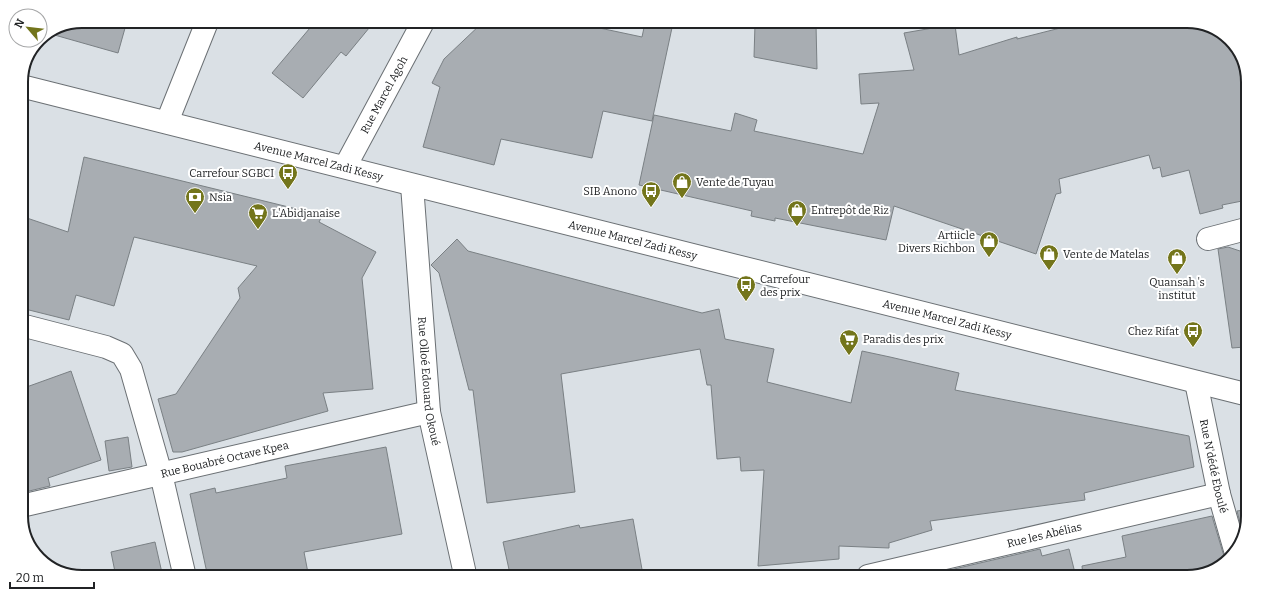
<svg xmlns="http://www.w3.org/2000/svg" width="1269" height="598" viewBox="0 0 1269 598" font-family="Bitter,serif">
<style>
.building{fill:#a8adb2;stroke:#7a8084}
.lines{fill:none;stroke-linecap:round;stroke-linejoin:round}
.minor-casing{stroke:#6b7074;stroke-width:24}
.minor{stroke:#fff;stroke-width:22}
.labels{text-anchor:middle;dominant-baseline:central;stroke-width:4;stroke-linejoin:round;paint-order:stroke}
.street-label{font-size:11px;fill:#212325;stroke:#fff}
.poi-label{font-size:11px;fill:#212325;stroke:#fff;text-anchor:start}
.rim{fill:none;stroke:#212325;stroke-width:2}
</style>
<rect width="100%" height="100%" fill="#dae0e5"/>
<!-- building -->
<g class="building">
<path d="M82 21H127L118 53 51 34Z"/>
<path d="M315 22H374L346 56 341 52 303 98 272 73Z"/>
<path d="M482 23H576L642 37 645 23H673L652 121 603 111 592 158 501 139 494 165 423 147 440 87 432 83 444 59Z"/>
<path d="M755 24H816L817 69 754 57Z"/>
<path d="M950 25H955L959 55 1017 37V39L1072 25 1210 26 1238 48 1248 78 1247 200 1222 205 1223 208 1200 214 1189 170 1162 177 1160 167 1153 169 1149 155 1059 179 1061 193 1056 194 1036 254 894 206 886 240 775 218V221L751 216 752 211 639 185 654 115 731 131 735 113 757 120 754 131 863 154 879 103 861 104 859 74 914 70 904 33Z"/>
<path d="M84 157 309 212 321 218 319 222 376 252 362 278 373 389 323 393 328 411 182 452H173L158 399 176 394 240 298 238 288 257 266 134 237 114 306 76 295 69 320 21 308V216L68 232Z"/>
<path d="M457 239 468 251 702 313 719 309 725 339 774 349 767 382 851 403 862 351 890 357 959 373 955 390 1189 436 1194 467 1084 493 1085 500 930 521 932 530 889 543V548L839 546V559L758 566 764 470 741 471 740 457 717 459 711 385H707L700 349 561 374 575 492 487 503 473 390H469L439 273 431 265Z"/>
<path d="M1228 247 1246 253 1245 347 1232 348 1218 249Z"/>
<path d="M71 371 101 460 48 478 50 486 21 493V389Z"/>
<path d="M128 437 132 467 109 471 105 441Z"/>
<path d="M386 447 402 534 304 552 308 573H207L190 494 215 488 216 493 287 478 285 466Z"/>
<path d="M1244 510V513L1243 534 1237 511Z"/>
<path d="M1212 516 1223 553 1227 559 1221 567 1187 577H1083L1082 566 1126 557 1122 536Z"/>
<path d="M633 519 643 575 510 574 503 542 579 525 580 528Z"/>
<path d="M155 542 162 573 115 572 111 552Z"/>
<path d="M1040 549 1042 556 1069 549 1076 577 937 576V573Z"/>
</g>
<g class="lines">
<defs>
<g id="minor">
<path id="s1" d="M21 86 1245 394"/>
<path d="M167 122 207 22"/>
<path id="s2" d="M345 167 423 22"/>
<path id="s3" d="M412 185 429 412 465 574"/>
<path d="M1208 239 1246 229"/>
<path d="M21 325 106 347 122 354 131 369 161 474 184 573"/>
<path id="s4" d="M1196 382 1219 494 1235 550"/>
<path id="s5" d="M21 506 429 412"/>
<path id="s6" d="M868 576 1219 494"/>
</g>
</defs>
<!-- minor casing -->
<use href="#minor" class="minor-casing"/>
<!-- minor -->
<use href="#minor" class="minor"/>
</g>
<!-- icons -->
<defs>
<symbol id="bus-pin" viewBox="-11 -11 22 30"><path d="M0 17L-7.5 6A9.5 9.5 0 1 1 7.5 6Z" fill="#73751b" stroke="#fff"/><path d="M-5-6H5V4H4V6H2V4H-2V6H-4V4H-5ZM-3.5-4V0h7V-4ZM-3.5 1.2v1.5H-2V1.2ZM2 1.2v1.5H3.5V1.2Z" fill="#fff"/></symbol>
<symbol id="shop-pin" viewBox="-11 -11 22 30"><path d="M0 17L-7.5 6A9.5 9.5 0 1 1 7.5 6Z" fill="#73751b" stroke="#fff"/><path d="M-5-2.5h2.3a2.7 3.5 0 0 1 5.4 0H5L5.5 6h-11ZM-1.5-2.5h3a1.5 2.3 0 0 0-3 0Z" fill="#fff"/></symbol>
<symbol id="bank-pin" viewBox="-11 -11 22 30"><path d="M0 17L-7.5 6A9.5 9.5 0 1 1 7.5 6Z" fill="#73751b" stroke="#fff"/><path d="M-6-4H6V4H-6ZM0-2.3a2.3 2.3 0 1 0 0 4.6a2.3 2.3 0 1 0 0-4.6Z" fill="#fff"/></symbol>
<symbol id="supermarket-pin" viewBox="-11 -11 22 30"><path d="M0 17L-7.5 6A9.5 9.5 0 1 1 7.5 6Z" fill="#73751b" stroke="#fff"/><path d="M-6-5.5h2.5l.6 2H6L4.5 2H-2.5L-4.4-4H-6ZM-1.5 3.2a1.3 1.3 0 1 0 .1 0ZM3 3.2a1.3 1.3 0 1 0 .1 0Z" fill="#fff"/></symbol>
</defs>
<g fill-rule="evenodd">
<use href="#bus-pin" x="277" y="162" width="22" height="30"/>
<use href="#shop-pin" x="671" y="171" width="22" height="30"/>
<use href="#bus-pin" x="640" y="180" width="22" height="30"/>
<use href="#bank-pin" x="184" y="186" width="22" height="30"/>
<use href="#shop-pin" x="786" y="199" width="22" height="30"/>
<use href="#supermarket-pin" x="247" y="202" width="22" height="30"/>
<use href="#shop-pin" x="978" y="230" width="22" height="30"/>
<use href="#shop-pin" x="1038" y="243" width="22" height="30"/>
<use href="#shop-pin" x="1166" y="247" width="22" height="30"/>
<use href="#bus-pin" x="735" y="274" width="22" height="30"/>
<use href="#bus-pin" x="1182" y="320" width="22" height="30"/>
<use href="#supermarket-pin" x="838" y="328" width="22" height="30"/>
</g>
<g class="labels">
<!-- street labels -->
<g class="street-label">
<text stroke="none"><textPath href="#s2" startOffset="82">Rue Marcel Agoh</textPath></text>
<text stroke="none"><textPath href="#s1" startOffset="307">Avenue Marcel Zadi Kessy</textPath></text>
<text stroke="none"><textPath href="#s1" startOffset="631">Avenue Marcel Zadi Kessy</textPath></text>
<text stroke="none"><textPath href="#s1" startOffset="955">Avenue Marcel Zadi Kessy</textPath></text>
<text stroke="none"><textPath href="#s3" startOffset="197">Rue Olloé Edouard Okoué</textPath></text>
<text stroke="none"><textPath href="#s5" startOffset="209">Rue Bouabré Octave Kpea</textPath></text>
<text stroke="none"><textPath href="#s4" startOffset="86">Rue N'dédé Eboulé</textPath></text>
<text stroke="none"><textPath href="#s6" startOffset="181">Rue les Abélias</textPath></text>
</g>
<!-- poi labels -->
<g class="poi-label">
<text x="274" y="173" text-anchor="end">Carrefour SGBCI</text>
<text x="696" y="182">Vente de Tuyau</text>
<text x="637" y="191" text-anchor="end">SIB Anono</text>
<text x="209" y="197">Nsia</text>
<text x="811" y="210">Entrepôt de Riz</text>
<text x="272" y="213">L'Abidjanaise</text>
<text x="975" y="235" text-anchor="end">Artiicle<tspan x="975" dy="13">Divers Richbon</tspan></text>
<text x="1063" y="254">Vente de Matelas</text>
<text x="760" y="279">Carrefour<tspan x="760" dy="13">des prix</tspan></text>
<text x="1177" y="282" text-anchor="middle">Quansah 's<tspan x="1177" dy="13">institut</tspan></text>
<text x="1179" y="331" text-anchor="end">Chez Rifat</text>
<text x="863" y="339">Paradis des prix</text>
</g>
</g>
<!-- crop -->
<path d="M0 0H1269V598H0ZM82 28H1187A54 54 0 0 1 1241 82V516A54 54 0 0 1 1187 570H82A54 54 0 0 1 28 516V82A54 54 0 0 1 82 28Z" fill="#fff" fill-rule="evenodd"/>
<path class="rim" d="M82 28H1187A54 54 0 0 1 1241 82V516A54 54 0 0 1 1187 570H82A54 54 0 0 1 28 516V82A54 54 0 0 1 82 28Z"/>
<!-- north arrow -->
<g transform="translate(28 28) rotate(298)"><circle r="19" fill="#ffffff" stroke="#a6a7a8"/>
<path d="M0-3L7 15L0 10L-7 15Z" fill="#73751b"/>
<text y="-6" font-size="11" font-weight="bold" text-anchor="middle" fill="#212325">N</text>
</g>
<!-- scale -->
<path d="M10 582v6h84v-6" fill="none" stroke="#212325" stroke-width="2"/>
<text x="16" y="582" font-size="12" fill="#212325" stroke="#ffffff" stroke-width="3" paint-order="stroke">20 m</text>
</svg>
